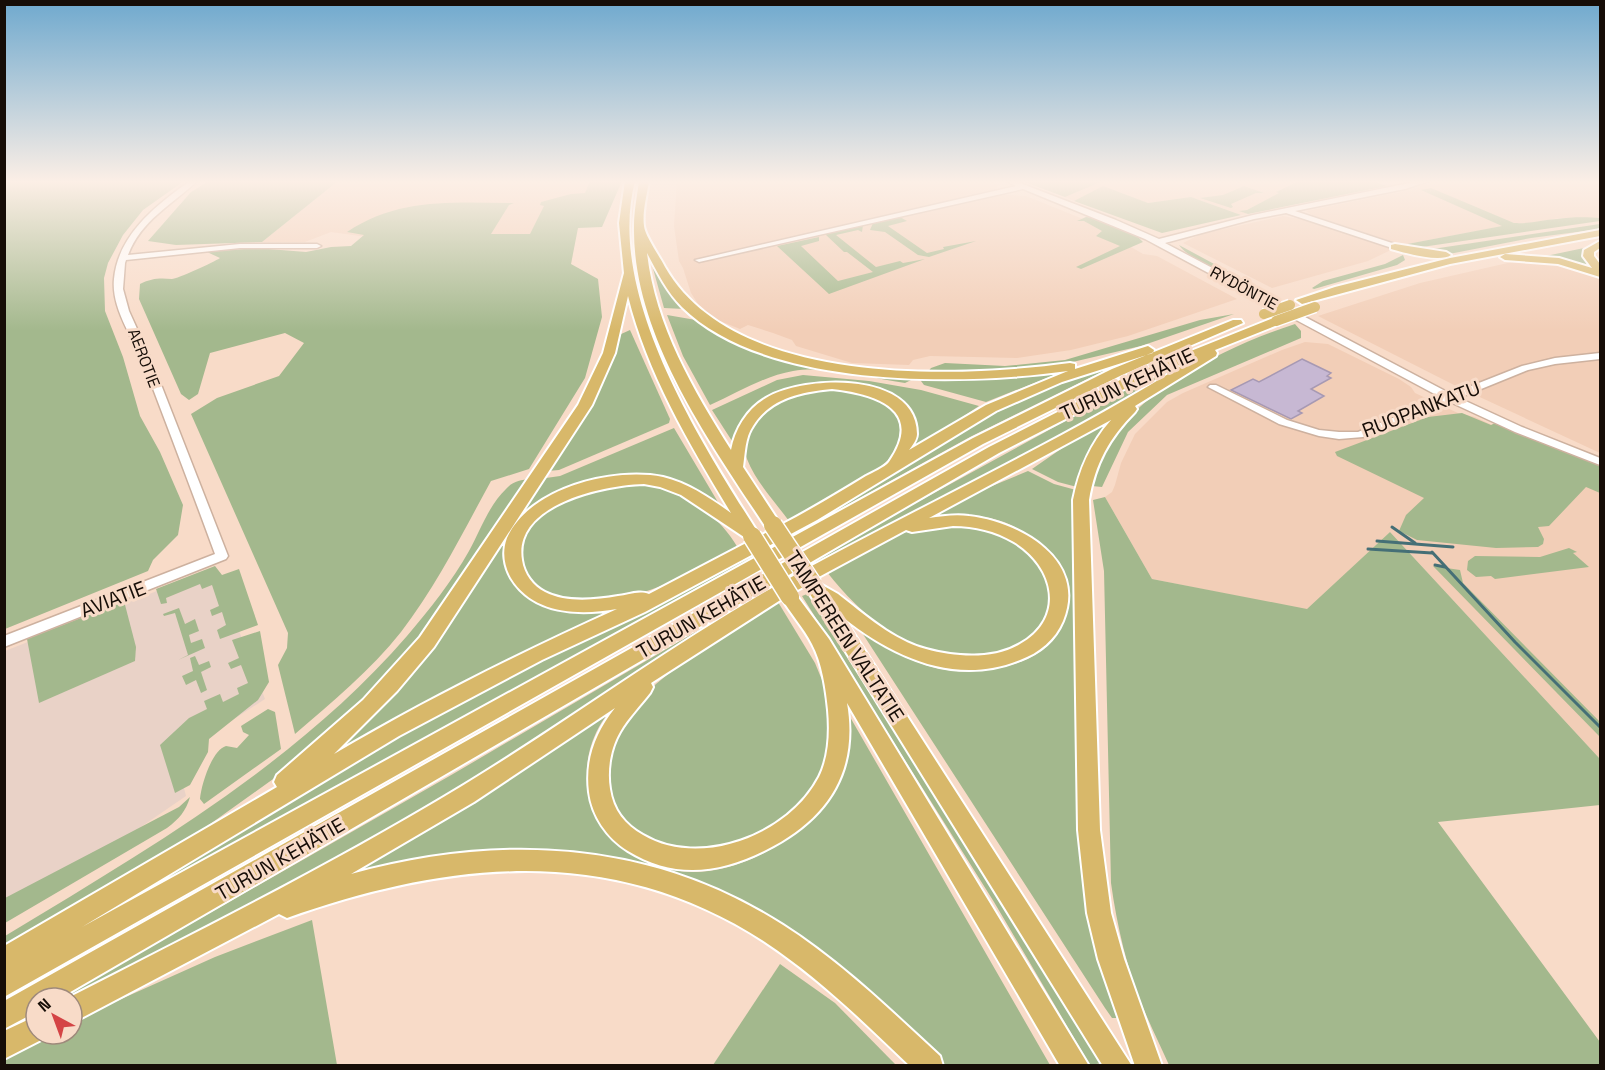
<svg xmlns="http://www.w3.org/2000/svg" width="1605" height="1070" viewBox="0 0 1605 1070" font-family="'Space Grotesk',sans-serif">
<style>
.commercial{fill:#e9d2c7}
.built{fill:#f2ceb7}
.green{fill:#a3b88d}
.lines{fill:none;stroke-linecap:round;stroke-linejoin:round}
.stream{stroke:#456f76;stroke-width:3}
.building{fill:#c7b8d3;stroke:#a799b3;stroke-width:1.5}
.minor-casing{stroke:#cdb19f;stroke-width:3}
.highway-casing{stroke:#fff;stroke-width:4}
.minor{fill:#fff;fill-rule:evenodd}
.highway{fill:#d8b86a;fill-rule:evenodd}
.highway-bridge-far1-casing{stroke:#fff;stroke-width:13;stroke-linecap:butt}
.highway-bridge-casing{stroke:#fff;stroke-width:21;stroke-linecap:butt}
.highway-bridge-far1{stroke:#d8b86a;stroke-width:10}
.highway-bridge{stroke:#d8b86a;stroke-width:18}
.labels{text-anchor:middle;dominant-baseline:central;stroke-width:6;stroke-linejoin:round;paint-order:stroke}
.far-street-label{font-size:16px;fill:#160d07;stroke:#f8dbc8}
.street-label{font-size:20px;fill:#160d07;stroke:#f8dbc8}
</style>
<rect width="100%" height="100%" fill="#f8dbc8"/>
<!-- commercial -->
<path class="commercial" d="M215 568 265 699 176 757 186 796 100 855 5 914V651Z"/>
<!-- built -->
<g class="built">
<path d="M338 181H590L577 228 571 265 331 232 305 242H262Z"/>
<path d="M677 181H990L998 185 996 190 1005 195 1026 196 1083 219 1143 254 1157 256 1237 299 1128 336 1071 350 1017 358 930 356 913 360 909 365 852 363 796 346 792 340 773 333 748 325 740 329 705 315 691 293 683 268 679 261 674 226Z"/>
<path d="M1102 181H1299L1277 191 1280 193 1247 210 1240 211 1248 214 1241 215 1191 197 1148 203 1103 187 1074 201 1065 197Z"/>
<path d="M1436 181H1600V218H1559L1526 224 1514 223 1423 189 1503 226 1402 245 1312 215 1306 211 1410 190Z"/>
<path d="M1283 216 1304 220 1393 249 1368 261 1272 288 1183 243 1201 234Z"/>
<path d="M1539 260 1589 270 1600 269V453L1456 386 1318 316 1420 283 1512 262Z"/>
<path d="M1305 342 1328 344 1399 379 1411 387 1415 393 1458 413 1475 417 1600 476V759L1390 532 1307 610 1152 579 1105 497 1112 492 1115 485 1121 463 1135 434 1167 402 1183 393 1282 350Z"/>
</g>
<!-- green -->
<g class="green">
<path d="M4 181H184L143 210 123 235 108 263 104 278 105 311 123 357 140 416 160 452 183 505 178 535 153 560 148 571 5 629Z"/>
<path d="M209 181H338L262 242 176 245 148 241 191 192Z"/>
<path d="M590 181H622L602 227 578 228 571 264 598 279 602 317 585 378 529 469 491 481C463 532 437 585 401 632 371 670 332 702 295 734L278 665 287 648 288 633 191 414 217 398 279 376 304 343 285 333 210 353 198 394 189 400 181 394 139 299 140 284C152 278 160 278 172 279 177 279 214 262 220 258L207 252 256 248 306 252 331 247 351 246 364 235 347 232C400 197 453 203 514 203L509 205 491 234H530L544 206 540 205 541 202 571 194 585 193Z"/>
<path d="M1022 181H1103L1065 197Z"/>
<path d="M1299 181H1378L1375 182 1387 186 1248 214 1239 211 1247 210 1279 193 1276 192Z"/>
<path d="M1103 186 1148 203 1191 197 1241 215 1162 233 1074 201Z"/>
<path d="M1244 186 1264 193H1256L1231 204 1233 207 1231 208 1200 198 1223 195Z"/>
<path d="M1431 188 1514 223C1530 224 1542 220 1557 219 1570 217 1587 217 1600 218V221L1415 248 1402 245 1502 226 1421 190Z"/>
<path d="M900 217 907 221 888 226 927 253 944 249 943 247 976 241 929 257 918 255 885 232 870 230 873 223Z"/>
<path d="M1086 217 1096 218 1138 237 1143 242 1081 269 1076 267 1120 246 1096 236 1102 231 1084 221H1077Z"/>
<path d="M1600 224V229L1531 238 1449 254 1419 251Z"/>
<path d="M863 225 862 232 858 230 836 235 876 267 900 261 903 263 925 259 829 294 777 246 819 237V241L801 246 838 281 873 272 847 252H844L825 234Z"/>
<path d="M1179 245 1277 298 1272 299C1253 289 1189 261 1179 245Z"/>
<path d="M1584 248 1585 259 1596 270 1541 257Z"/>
<path d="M1403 255 1405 260 1397 265 1314 289 1312 288 1323 281 1385 264Z"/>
<path d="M653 262 672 294 684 309 664 308 652 265Z"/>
<path d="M1234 314 1141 346 1064 364 1009 371 927 373 931 368 945 363 1005 366 1065 360 1200 320Z"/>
<path d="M667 315 696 320 766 353 915 378 905 383C871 378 826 365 793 371 764 376 737 393 710 405L683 356Z"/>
<path d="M1295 324 1301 331V338L1167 395 1128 432 1102 487 1092 486C1095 475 1097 461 1103 451 1140 388 1228 346 1295 324Z"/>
<path d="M630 330 670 419 669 423 559 470 548 471 619 335Z"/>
<path d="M1126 360 970 437 5 970 421 719 824 516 959 430 1034 391Z"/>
<path d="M1189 362 1015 463 866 536 766 593 464 789 293 884 72 998H61L453 774 912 505 1089 408 1161 373Z"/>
<path d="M1067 370 986 402 924 385 921 381 923 378 1010 377Z"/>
<path d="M803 375 869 381 921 390 979 406 910 452 917 434 913 417 878 389 845 381 806 384 771 396 732 441 712 410 777 380Z"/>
<path d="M823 389C851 389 877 396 899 414 900 420 903 427 903 432 903 468 817 505 789 521 775 502 756 482 747 459 736 430 771 401 796 394 804 391 814 390 823 389Z"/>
<path d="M1462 413 1491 425 1495 423 1600 466V493L1586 487 1549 526 1538 527 1544 539 1543 544 1538 547 1496 548 1417 540 1399 531 1406 515 1424 498 1337 456 1335 452 1428 417Z"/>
<path d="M1119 415C1096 442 1086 451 1077 487L1058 482 1032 469 1071 442Z"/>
<path d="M674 428 722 509 665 478 548 498 506 565 512 581 530 598 620 608C510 657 408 714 304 774L342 742 546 478 560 476Z"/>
<path d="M1028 471 1054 484 1076 490 1081 821 1120 1016 1117 1018H1112L1105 1008 859 628C884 646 910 663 941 669 980 677 1051 666 1064 620 1067 609 1066 598 1066 587 1054 571 1042 549 1026 535 1000 512 954 513 923 518L963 498Z"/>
<path d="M530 479 442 611 382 685 301 759 206 827 5 952V936C148 849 296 764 407 636 430 609 452 581 469 551 480 531 489 505 506 489 513 481 521 480 530 479Z"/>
<path d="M646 484C683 489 720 516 738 548 700 568 662 590 620 598 598 601 572 602 552 594 525 583 511 551 529 526 539 513 552 507 566 500 574 496 583 490 591 488 608 483 629 485 646 484Z"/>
<path d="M1105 497 1152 579 1307 609 1390 532 1600 759V805L1438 822 1600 1042V1065H1169C1161 1047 1152 1029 1144 1010 1127 970 1117 926 1111 883L1104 571 1093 500Z"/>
<path d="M947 525C981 527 1024 534 1043 567 1046 573 1047 582 1049 589 1053 606 1045 626 1031 638 1017 649 1002 653 985 655 920 665 865 621 827 572L900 534 916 529Z"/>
<path d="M1569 548 1577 552 1573 553 1589 567 1495 579 1491 576 1476 577 1467 570 1468 561 1475 556 1540 557Z"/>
<path d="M215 566 222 575 239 569 258 625 220 639 217 630 226 625 222 612 212 616 210 610 219 606 212 585 202 589 200 584 166 598 167 603 161 604 156 589Z"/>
<path d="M1433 566 1460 570 1463 583 1600 722V737Z"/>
<path d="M807 594 853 662 1102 1063 1090 1065 994 902 802 596Z"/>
<path d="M124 601 136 647 135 661 39 703 27 639Z"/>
<path d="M778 602 815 663 829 697 832 711 828 754 822 774 808 796 773 829 716 852 654 846 621 820 609 795 608 751 633 707 656 684 679 665Z"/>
<path d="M179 608 185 624 195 619 199 631 189 635 191 643 202 639 205 648 178 660 188 655 175 613 164 616 163 614Z"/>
<path d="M260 631 269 682 258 700 209 739 208 752 190 785 175 793 160 745 189 718 207 709 204 701 220 694 223 702 239 694 237 688 248 683 241 665 231 669 228 663 239 658 232 640Z"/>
<path d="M195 656 199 665 209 661 211 667 201 672 207 690 201 693 196 680 186 685 182 676 193 671 190 658Z"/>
<path d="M622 699C613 708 605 716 599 727 571 778 594 837 645 860 661 867 680 873 698 872 731 870 763 857 789 837 804 826 821 812 831 795 838 783 843 728 846 710L1050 1065H939L799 945 601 860 326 884Z"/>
<path d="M268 709 275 712 281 749 204 804 200 799C201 785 212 750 226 746L237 748 249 735 243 732 241 726Z"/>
<path d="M190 797C186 811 179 819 167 828L5 923V898L179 807Z"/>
<path d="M312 920 337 1065 5 1066V1056L46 1034H72V1021L215 957Z"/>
<path d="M780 964 835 1003 896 1065H713Z"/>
</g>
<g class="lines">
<!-- stream -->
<g class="stream">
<path d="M1392 527 1415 543"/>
<path d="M1377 541 1453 547"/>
<path d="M1368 549 1432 553"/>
<path d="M1432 552 1515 642 1600 727"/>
<path d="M1435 565 1445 567"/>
</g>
</g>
<!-- building -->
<path class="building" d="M1302 359 1331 373 1327 376 1331 378 1311 389 1324 396 1298 411 1302 413 1291 419 1231 390 1253 379 1259 382Z"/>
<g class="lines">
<defs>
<g id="minor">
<path d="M190 181H197C172 205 141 220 128 255L240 244H317L321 246 317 248H240L126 260 125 263 123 289 129 311 153 364 228 556 226 559 4 647V636L215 554C192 491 168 428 144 365 133 338 111 308 114 279 118 235 156 205 190 181Z"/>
<path d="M1006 181H1015L1116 220 1159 239 1253 215 1419 181H1429L1405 189 1295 211 1398 245V249H1395L1286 213 1254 219 1165 243 1451 394 1522 366 1555 358 1600 353V359L1555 364 1528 370 1459 398 1522 427 1600 458V465L1515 432 1450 402 1363 437 1339 439 1319 436 1279 424 1208 387 1210 385H1216L1287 420 1319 430 1339 432H1358L1442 398 1145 239 1023 189 699 262 695 260 1016 186Z"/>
</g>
<g id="highway">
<path d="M625 181H635C605 295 702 444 760 536L771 530 767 529C710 442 632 335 634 226 634 212 637 196 639 181H649C647 195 642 212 644 226 645 236 660 257 665 267 733 386 952 379 1070 363L1075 364V369L1148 346 1154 350 1153 353 1062 382 996 411 817 520 645 612 542 660 399 736 82 927 973 438 1112 369 1233 320H1241L1243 323 1122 375 983 444 4 997V946L277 787 274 782 277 775 363 700 420 637 578 405 603 353 624 273 619 223ZM647 253C657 272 667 292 682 307 765 389 960 386 1068 371L986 405 909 450C912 446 917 440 917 434 917 371 804 375 766 398 747 409 735 429 731 450 693 390 655 325 647 253ZM628 296C648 375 689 443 731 513 710 498 688 483 663 477 613 467 529 488 507 538 502 551 504 566 511 578 533 614 578 616 617 609 520 653 425 700 334 754L397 691 434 647 592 405 615 353ZM832 389C877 394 925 410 889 462 885 467 872 473 866 476 838 493 810 510 781 525L743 467C745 454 745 437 753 426 770 398 802 392 832 389ZM644 484 660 487 681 495 750 541 649 594C639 590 628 595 618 596 595 600 566 603 545 592 533 586 524 574 522 560 513 504 604 485 644 484Z"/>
<path d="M1600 230V236L1450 264 1302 304 1296 300 1335 287 1450 258Z"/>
<path d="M1600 241V248L1594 252V256L1600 264V277L1558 264 1505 260 1500 257 1505 254 1559 258 1592 268 1583 256 1584 250Z"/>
<path d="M1395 244 1446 252 1451 255C1440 263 1405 253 1391 249V245Z"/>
<path d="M1276 317 1282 321 1280 324 1215 350 1217 353 1216 356 1135 406 1137 409 1135 412C1109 438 1095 464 1089 500L1100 830 1111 913 1124 959 1162 1066H1135L1098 959 1087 913 1078 830 1073 500C1079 470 1090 444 1111 420L929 518C942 516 956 514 969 516 1020 522 1088 560 1063 621 1055 640 1039 653 1020 660 957 686 894 658 844 618L1132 1066H1103L805 586 794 592 829 639 1089 1066H1060L847 703C859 773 826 820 766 850 719 874 673 879 628 851 607 838 592 816 589 792 585 760 595 733 615 708L474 802 351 874C500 833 651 840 783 925 841 962 890 1010 940 1056L943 1066H910C864 1022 818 977 765 942 613 843 451 860 287 918L279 914 72 1023V998H68C201 930 335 863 462 786 564 724 660 653 763 593 904 513 1053 447 1191 360L1136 383 999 453 60 998H36V1012L4 1029V1001L989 447 1126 377ZM953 526C975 526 995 531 1014 542 1055 567 1066 618 1020 644 994 660 955 657 926 649 893 640 865 615 838 594 833 591 827 588 822 585 820 583 818 581 815 579L906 530 912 532ZM782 599C791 614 804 628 812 644 822 662 826 690 828 710 830 732 829 757 819 777 789 835 700 869 643 835 625 825 613 810 610 789 607 771 610 749 620 732 628 718 640 706 650 693L653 687 651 683Z"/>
<path d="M36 1016V1034H47L45 1038 4 1059V1031Z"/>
</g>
</defs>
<!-- minor casing -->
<use href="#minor" class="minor-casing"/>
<!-- highway casing -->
<use href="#highway" class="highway-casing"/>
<!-- minor -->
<use href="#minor" class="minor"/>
<!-- highway -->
<use href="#highway" class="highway"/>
<defs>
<g id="highway-bridge-far1">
<path d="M1264 314 1290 305"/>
<path d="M1276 321 1315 307"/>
</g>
<g id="highway-bridge">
<path d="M773 525 813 585"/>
<path d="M752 536 790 597"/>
</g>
</defs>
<!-- highway-bridge-far1 casing -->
<use href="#highway-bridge-far1" class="highway-bridge-far1-casing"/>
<!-- highway-bridge casing -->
<use href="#highway-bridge" class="highway-bridge-casing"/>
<!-- highway-bridge-far1 -->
<use href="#highway-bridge-far1" class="highway-bridge-far1"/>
<!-- highway-bridge -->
<use href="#highway-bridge" class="highway-bridge"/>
</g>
<!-- sky -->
<linearGradient id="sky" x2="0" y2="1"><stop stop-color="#6fa9ce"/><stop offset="0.55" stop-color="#fcefe6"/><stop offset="1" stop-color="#fcefe6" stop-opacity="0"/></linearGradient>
<rect width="1605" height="331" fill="url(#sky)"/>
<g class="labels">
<!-- far-street labels -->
<g class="far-street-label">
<text transform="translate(1244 288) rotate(28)">RYDÖNTIE</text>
<text transform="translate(144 358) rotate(69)">AEROTIE</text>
</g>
<!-- street labels -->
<g class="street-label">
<text transform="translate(1127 384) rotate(-25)">TURUN KEHÄTIE</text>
<text transform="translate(1421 409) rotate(-21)">RUOPANKATU</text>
<text transform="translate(113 599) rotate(-21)">AVIATIE</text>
<text transform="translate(701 617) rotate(-30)">TURUN KEHÄTIE</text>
<text transform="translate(845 636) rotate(57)">TAMPEREEN VALTATIE</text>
<text transform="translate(280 859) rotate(-30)">TURUN KEHÄTIE</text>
</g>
</g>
<!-- border -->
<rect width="1605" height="1070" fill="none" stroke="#160d07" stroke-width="12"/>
<!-- north arrow -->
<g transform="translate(54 1016) rotate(319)"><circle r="28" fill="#f8dbc8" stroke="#9e897b" stroke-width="1.5"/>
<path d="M0-4.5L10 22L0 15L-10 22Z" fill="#d44445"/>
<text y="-9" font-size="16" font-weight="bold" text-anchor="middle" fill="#160d07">N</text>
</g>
</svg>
